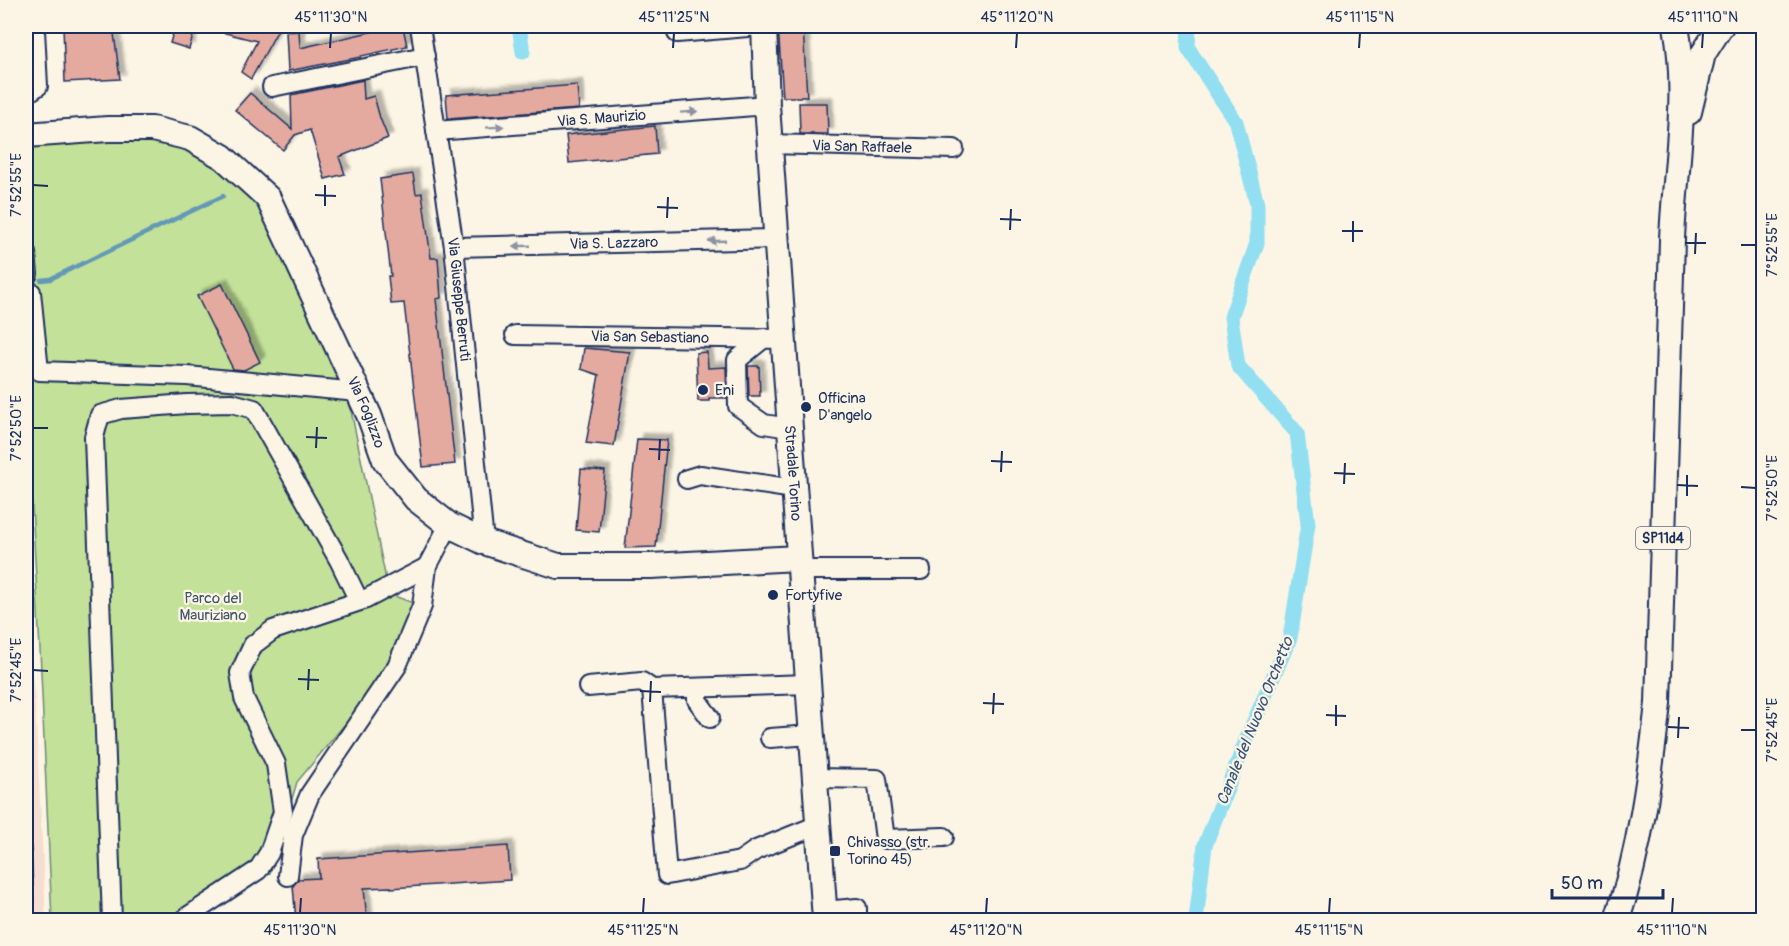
<svg xmlns="http://www.w3.org/2000/svg" width="1789" height="946" viewBox="0 0 1789 946" font-family="Pangolin,sans-serif">
<style>
.built{fill:#f5ded0}
.green{fill:#c3e198;stroke:#6f887b;stroke-width:1.5}
.lines{fill:none;stroke-linecap:round;stroke-linejoin:round}
.stream{stroke:#6299b6;stroke-width:4.5}
.canal{stroke:#91dff1;stroke-width:15}
.building{fill:#e4aa9f;stroke:#1b2f5e;stroke-width:1.5;filter:url(#shadow)}
.minor-casing{stroke:#1b2f5e;stroke-width:22}
.major-casing{stroke:#1b2f5e;stroke-width:28}
.minor{stroke:#fcf5e5;stroke-width:18}
.major{stroke:#fcf5e5;stroke-width:24}
.rail{stroke:#1b2f5e;stroke-width:4.5}
.oneway{fill:#8c92a2}
.ticks{fill:none;stroke:#1b2f5e;stroke-width:2}
.poi-dot{fill:#1b2f5e;stroke:#fcf5e5;stroke-width:2}
.labels{text-anchor:middle;dominant-baseline:central;stroke-width:4.5;stroke-linejoin:round;paint-order:stroke}
.shield{fill:#fcf5e5;stroke:#5e6a86;stroke-width:1.5}
.shield-label{font-size:14px;font-weight:bold;fill:#1b2f5e}
.street-label{font-size:15px;fill:#1b2f5e;stroke:#fcf5e5}
.poi-label{font-size:15px;fill:#1b2f5e;stroke:#fcf5e5;text-anchor:start}
.park-label{font-size:15px;fill:#3d536a;stroke:#fcf5e5}
.water-label{font-size:16px;font-style:italic;fill:#33527b;stroke:#fcf5e5}
.neatline{fill:none;stroke:#1b2f5e;stroke-width:2}
.ticks-label{font-size:15px;text-anchor:middle;fill:#1b2f5e}
</style>
<defs>
<filter id="shadow"><feDropShadow dx="5.5" dy="-5.5" stdDeviation="1.5" flood-color="#0004"/></filter>
</defs>
<rect width="100%" height="100%" fill="#fcf5e5"/>
<filter id="ink" filterUnits="userSpaceOnUse"><feTurbulence type="fractalNoise" baseFrequency=".0167" numOctaves="2"/><feDisplacementMap in="SourceGraphic" scale="12" xChannelSelector="R" yChannelSelector="G"/><feConvolveMatrix kernelMatrix="1 2 1 2 8 2 1 2 1" color-interpolation-filters="sRGB"/></filter>
<g filter="url(#ink)">
<!-- built -->
<path class="built" d="M26 457 33 624 29 645 35 701 46 920H26Z"/>
<!-- green -->
<path class="green" d="M136 132 201 149 258 202 348 396 389 594 413 603 384 677 297 782 270 873 192 920H52L40 649 26 399V144Z"/>
<g class="lines">
<!-- stream -->
<path class="stream" d="M41 280 50 279 223 196"/>
<!-- canal -->
<g class="canal">
<path d="M519 26 523 52"/>
<path d="M1189 26 1188 48 1236 122 1257 204V243L1231 317 1238 366 1297 433 1308 524 1290 638 1249 733 1205 845 1196 920"/>
</g>
</g>
<!-- building -->
<g class="building">
<path d="M63 26H113L120 79 65 82Z"/>
<path d="M175 26H196L189 49 170 43Z"/>
<path d="M213 26H280L251 79 241 72 257 41 213 30Z"/>
<path d="M378 26H395L396 29 403 27 407 46 361 56V57L288 71 286 32 299 31 300 48 379 30Z"/>
<path d="M778 26H803L807 97H783Z"/>
<path d="M363 80 364 99 374 96 380 118 388 138 339 157 345 174 325 179 310 130 295 135 283 150 235 110 250 93 292 129 291 95Z"/>
<path d="M577 85 579 109 448 119 446 95Z"/>
<path d="M799 103H827L828 134H800Z"/>
<path d="M655 126 657 154 569 163 566 135Z"/>
<path d="M413 174 416 194 422 193 431 258H438L441 298 436 299 455 464 423 467 404 303 391 304 388 276H391L380 179Z"/>
<path d="M222 284 260 362 244 370 233 369 197 296Z"/>
<path d="M584 348 630 352 614 446 586 443 599 375 581 369Z"/>
<path d="M707 352 708 368 726 367 727 398H709V401H698L696 353Z"/>
<path d="M748 366H759L760 396H749Z"/>
<path d="M637 439 667 440 656 547 625 548Z"/>
<path d="M581 469 605 471 599 532 576 530Z"/>
<path d="M508 846 510 880 391 888V887L364 888 367 921H296L293 886 298 879 319 878 318 859Z"/>
</g>
<g class="lines">
<defs>
<g id="minor">
<path id="s1" d="M420 26 454 247 484 542"/>
<path d="M677 33 760 26"/>
<path d="M272 87 425 56"/>
<path d="M26 94 38 86 35 30"/>
<path id="s2" d="M436 131 767 105"/>
<path id="s3" d="M769 144 954 149"/>
<path id="s4" d="M454 247 776 239"/>
<path d="M26 253 28 274"/>
<path d="M31 292 39 371 187 376 358 392"/>
<path id="s5" d="M515 335 783 339"/>
<path d="M764 338 737 360 738 406 764 424 789 428"/>
<path d="M687 479 700 475 794 489"/>
<path d="M799 570H921"/>
<path d="M808 684 652 689 667 875 740 861 756 850 818 825"/>
<path d="M588 687 642 682 652 689"/>
<path d="M697 688V700L710 718"/>
<path d="M770 738 811 735"/>
<path d="M814 778 877 779 885 839 944 837"/>
<path d="M288 876 293 835 310 794 397 666 422 606 427 567 449 525"/>
<path d="M824 911 857 908V920"/>
<path d="M112 920 94 437 100 415 121 409 187 404 232 403 254 409 339 560 359 601"/>
<path d="M185 920 187 917 258 870 269 853 283 812 276 764 244 698 240 673 253 645 273 630 366 599 427 567"/>
</g>
<g id="major">
<path id="s6" d="M764 26 767 105 825 920"/>
<path d="M1689 112 1703 54 1721 26"/>
<path id="s7" d="M26 135 108 129H152L190 138 223 157 268 198 369 415 385 460 416 499 449 525 484 542 558 566H651L798 558"/>
<path d="M1617 920C1640 850 1650 777 1658 703 1663 549 1668 394 1672 239 1675 168 1689 96 1676 26"/>
</g>
</defs>
<!-- minor casing -->
<use href="#minor" class="minor-casing"/>
<!-- major casing -->
<use href="#major" class="major-casing"/>
<!-- minor -->
<use href="#minor" class="minor"/>
<!-- major -->
<use href="#major" class="major"/>
<!-- rail -->
<g class="rail">
<path d="M26 595V609"/>
<path d="M26 778 33 920"/>
</g>
</g>
<!-- one-way arrows -->
<defs><path id="oneway-solid" d="M-6-.8H1V-3.2L6.5 0L1 3.2V.8H-6Z" transform="scale(1.5)"/></defs>
<g class="oneway">
<use href="#oneway-solid" transform="translate(689 112) rotate(-4)"/>
<use href="#oneway-solid" transform="translate(495 127) rotate(-4)"/>
<use href="#oneway-solid" transform="translate(717 241) rotate(178)"/>
<use href="#oneway-solid" transform="translate(522 246) rotate(178)"/>
</g>
</g>
<!-- ticks -->
<path class="ticks" d="M330 48 331 33M673 48 674 33M1016 48 1017 33M1359 48 1360 33M1702 48 1703 33M33 185 48 186M315 195 336 196M325 206V185M657 207 678 208M667 218 668 197M1000 219 1021 220M1010 230 1011 209M1342 231H1363M1353 242V221M1685 243H1706M1741 245H1756M1695 254 1696 233M33 428H48M306 437 327 438M316 448 317 427M649 449 670 450M659 460 660 439M991 461 1012 462M1001 472 1002 451M1334 473 1355 474M1344 484 1345 463M1677 485 1698 486M1741 487 1756 488M1687 496V475M33 670 48 671M298 679 319 680M308 690 309 669M640 691 661 692M650 702 651 681M983 703 1004 704M993 714 994 693M1326 715 1346 716M1336 726V705M1668 727 1689 728M1741 730H1756M1678 738 1679 717M300 913 301 898M643 913 644 898M986 913 987 898M1329 913 1330 898M1672 913 1673 898"/>
<!-- markers -->
<g class="poi-dot">
<circle cx="703" cy="390" r="6"/>
<circle cx="806" cy="407" r="6"/>
<circle cx="773" cy="595" r="6"/>
<rect x="829" y="845" width="12" height="12" rx="3"/>
</g>
<g class="labels">
<!-- shield labels -->
<rect class="shield" x="1636" y="527" width="54" height="22" rx="4.5"/>
<g class="shield-label">
<text x="1663" y="538">SP11d4</text>
</g>
<!-- street labels -->
<g class="street-label">
<text stroke="none"><textPath href="#s2" startOffset="166">Via S. Maurizio</textPath></text>
<text stroke="none"><textPath href="#s3" startOffset="93">Via San Raffaele</textPath></text>
<text stroke="none"><textPath href="#s4" startOffset="160">Via S. Lazzaro</textPath></text>
<text stroke="none"><textPath href="#s1" startOffset="276">Via Giuseppe Berruti</textPath></text>
<text stroke="none"><textPath href="#s5" startOffset="135">Via San Sebastiano</textPath></text>
<text stroke="none"><textPath href="#s7" startOffset="500">Via Foglizzo</textPath></text>
<text stroke="none"><textPath href="#s6" startOffset="448">Stradale Torino</textPath></text>
</g>
<!-- poi labels -->
<g class="poi-label">
<text x="715" y="390">Eni</text>
<text x="818" y="398">Officina<tspan x="818" dy="17">D'angelo</tspan></text>
<text x="785" y="595">Fortyfive</text>
<text x="847" y="842">Chivasso (str.<tspan x="847" dy="17">Torino 45)</tspan></text>
</g>
<!-- park labels -->
<g class="park-label">
<text x="213" y="598">Parco del<tspan x="213" dy="17">Mauriziano</tspan></text>
</g>
<!-- water labels -->
<g class="water-label">
<text transform="translate(1255 721) rotate(-68)">Canale del Nuovo Orchetto</text>
</g>
</g>
<!-- margin -->
<rect width="1789" height="946" fill="none" stroke="#fcf5e5" stroke-width="66"/>
<!-- scale -->
<path d="M1552 889v9h111v-9" fill="none" stroke="#1b2f5e" stroke-width="3"/>
<text x="1561" y="889" font-size="18" fill="#1b2f5e" stroke="#fcf5e5" stroke-width="4.5" paint-order="stroke">50 m</text>
<rect x="33" y="33" width="1723" height="880" class="neatline"/>
<g class="ticks-label">
<text x="331" y="22">45°11'30"N</text>
<text x="674" y="22">45°11'25"N</text>
<text x="1017" y="22">45°11'20"N</text>
<text x="1360" y="22">45°11'15"N</text>
<text x="1703" y="22">45°11'10"N</text>
<text transform="translate(16 185) rotate(-90)" y="5">7°52'55"E</text>
<text transform="translate(1772 245) rotate(-90)" y="5">7°52'55"E</text>
<text transform="translate(16 428) rotate(-90)" y="5">7°52'50"E</text>
<text transform="translate(1772 488) rotate(-90)" y="5">7°52'50"E</text>
<text transform="translate(16 670) rotate(-90)" y="5">7°52'45"E</text>
<text transform="translate(1772 730) rotate(-90)" y="5">7°52'45"E</text>
<text x="300" y="935">45°11'30"N</text>
<text x="643" y="935">45°11'25"N</text>
<text x="986" y="935">45°11'20"N</text>
<text x="1329" y="935">45°11'15"N</text>
<text x="1672" y="935">45°11'10"N</text>
</g>
</svg>
